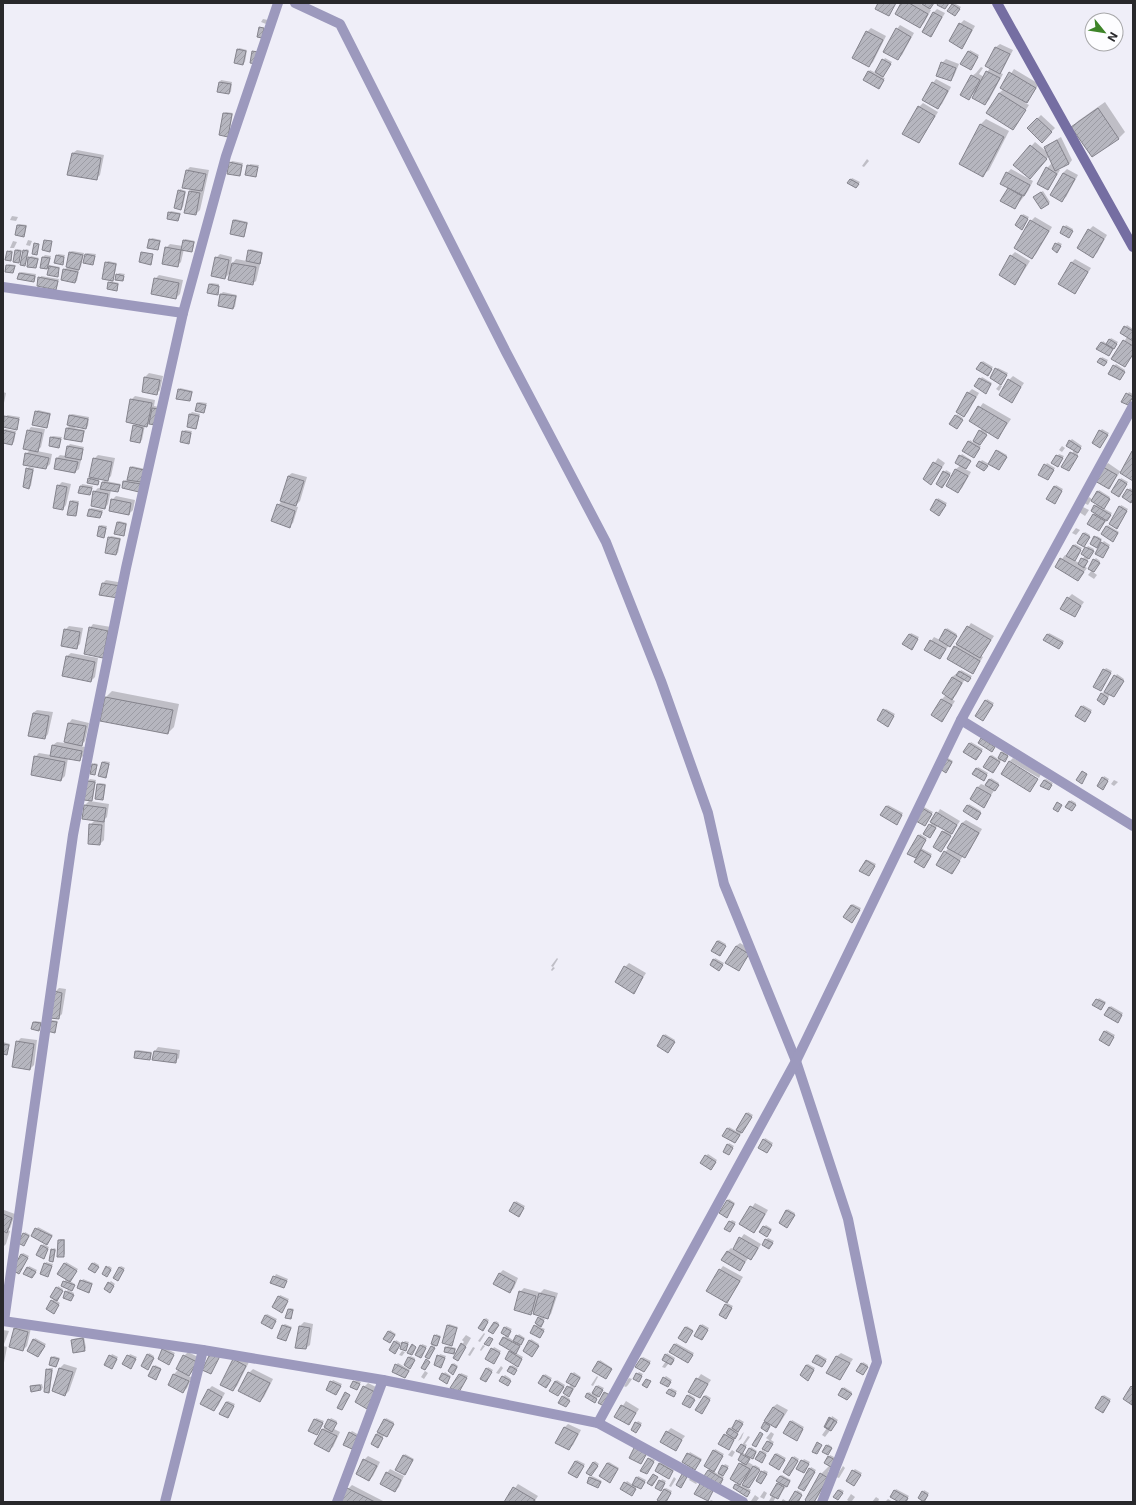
<svg xmlns="http://www.w3.org/2000/svg" width="1136" height="1505" viewBox="0 0 1136 1505" font-family="Inter,sans-serif">
<style>
.shadow{fill:#0003;fill-rule:evenodd}
.building{fill:url(#building-hatch);stroke:#84838c}
.lines{fill:none;stroke-linecap:round;stroke-linejoin:round}
.street{stroke:#9c99bd;stroke-width:10}
.secondary{stroke:#756ea2;stroke-width:10}
</style>
<defs>
<pattern id="building-hatch" width="6" height="6" patternUnits="userSpaceOnUse"><rect width="6" height="6" fill="#b6b6bf"/><path d="M-1 1l2-2M0 6l6-6M5 7l2-2" fill="none" stroke="#9c9ca4"/></pattern>
</defs>
<rect width="100%" height="100%" fill="#efeef8"/>
<!-- shadow -->
<g class="shadow">
<path d="M902 3H919L923 5 924 3H934L929 9 931 10 924 23 920 27Z"/>
<path d="M954 3 961 7 957 13 953 5Z"/>
<path d="M937 9 945 13 934 32 930 36 934 12Z"/>
<path d="M263 19 268 20 266 24 261 22Z"/>
<path d="M964 20 975 26 965 44 961 48 950 41 960 24Z"/>
<path d="M900 25 914 33 902 55 898 59 897 29Z"/>
<path d="M871 28 886 36 873 62 869 66 867 32Z"/>
<path d="M1000 44 1013 50 1003 69 1000 73 1003 74 989 100 985 104 975 92 969 98 972 76 976 73 981 67 983 68 979 74 984 77 990 68 986 66 996 47Z"/>
<path d="M239 48 247 50 245 62 243 64 238 50Z"/>
<path d="M970 50 979 55 972 67 969 52Z"/>
<path d="M885 58 892 62 882 77 885 78 879 88 864 80 870 70 876 73Z"/>
<path d="M946 59 959 64 954 76 951 80 942 63Z"/>
<path d="M1014 69 1039 84 1030 98 1025 103 1029 105 1013 129 987 113 999 93 1004 89 1002 87Z"/>
<path d="M936 79 951 87 942 104 938 108 933 83Z"/>
<path d="M221 80 232 82 231 92 229 93 218 91 220 82Z"/>
<path d="M1105 102 1125 132 1119 138 1092 156 1073 127 1078 121Z"/>
<path d="M923 103 938 112 922 138 918 142 919 107Z"/>
<path d="M226 112 233 113 229 134 224 113Z"/>
<path d="M1041 115 1055 128 1042 141 1028 128Z"/>
<path d="M986 119 1009 131 989 170 983 175 980 125Z"/>
<path d="M1061 137 1072 160 1069 164 1058 169 1060 170 1051 185 1048 189 1047 168 1051 164 1054 166 1049 156 1034 174 1015 164 1035 142 1047 152 1045 147 1049 144Z"/>
<path d="M77 150 104 155 100 175 96 179 73 153Z"/>
<path d="M867 159 869 161 864 167 862 166Z"/>
<path d="M232 161 243 163 241 174 239 175 230 163Z"/>
<path d="M250 164 259 165 256 176 246 174Z"/>
<path d="M190 167 209 170 200 210 196 214 190 191 192 189 187 170Z"/>
<path d="M1011 169 1033 181 1028 191 1015 208 1002 200 1009 187 1002 183 1007 173Z"/>
<path d="M1067 169 1078 175 1066 197 1062 200 1063 173Z"/>
<path d="M852 178 860 182 858 185 849 182Z"/>
<path d="M180 189 186 191 183 207 181 209 179 191Z"/>
<path d="M1043 191 1050 202 1048 204 1036 195Z"/>
<path d="M171 211 181 213 178 220 169 213Z"/>
<path d="M1023 214 1029 217 1023 227 1016 225Z"/>
<path d="M12 216 18 217 16 221 10 220Z"/>
<path d="M1035 217 1052 227 1036 254 1032 258 1031 221Z"/>
<path d="M235 219 248 222 245 234 244 236 233 221Z"/>
<path d="M19 224 27 225 25 234 23 236 18 225Z"/>
<path d="M1066 225 1073 229 1070 235 1061 232Z"/>
<path d="M1093 226 1107 235 1097 253 1093 256 1089 230Z"/>
<path d="M152 238 161 240 158 249 150 240Z"/>
<path d="M185 239 195 241 193 249 191 251 184 249 181 262 177 266 166 248 170 244 183 246Z"/>
<path d="M28 240 32 241 30 246 26 245Z"/>
<path d="M13 241 17 242 14 248H10Z"/>
<path d="M1058 242 1062 244 1058 250 1053 249Z"/>
<path d="M17 249 22 250 18 262 16 250Z"/>
<path d="M26 249 29 250 26 263 24 265V251Z"/>
<path d="M250 249 263 252 256 281 252 284 231 272 225 278 216 258 220 254 232 257 231 265 236 259 247 261 249 251Z"/>
<path d="M10 250 13 251 10 260 8 252Z"/>
<path d="M72 251 84 253 81 267 78 270H79L77 281 75 282 62 280 64 269 67 268 70 252Z"/>
<path d="M1015 252 1030 261 1018 280 1015 283 1011 256Z"/>
<path d="M87 253 96 254 93 264 86 254Z"/>
<path d="M58 254 65 255 62 264 57 256Z"/>
<path d="M45 255 51 256 49 265 60 267 57 276 49 269 41 267 43 257Z"/>
<path d="M31 256 39 258 36 267 29 258Z"/>
<path d="M1075 259 1091 268 1078 289 1075 293 1071 263Z"/>
<path d="M108 261 117 263 114 278 111 281 119 283 116 290 109 283 112 280 106 263Z"/>
<path d="M9 264 16 265 13 272 7 265Z"/>
<path d="M21 272 36 274 35 280 33 281 20 273Z"/>
<path d="M119 273 125 274 122 280 117 275Z"/>
<path d="M159 275 183 280 180 294 176 298 155 279Z"/>
<path d="M41 276 59 279 57 287 56 288 38 285Z"/>
<path d="M211 283 219 284 217 293 210 284Z"/>
<path d="M223 292 237 295 235 307 233 308 219 306 221 294Z"/>
<path d="M1127 325 1133 329V355L1125 366 1113 359 1127 337 1121 333Z"/>
<path d="M1111 338 1118 342 1110 354 1102 343 1103 341 1107 344Z"/>
<path d="M1102 357 1108 360 1106 364 1099 362Z"/>
<path d="M983 361 993 367 989 373 981 363Z"/>
<path d="M1116 364 1125 370 1121 378 1114 366Z"/>
<path d="M998 368 1008 373 1003 382 1000 385 1002 386 999 391 996 389 1001 383 996 369Z"/>
<path d="M149 373 163 376 160 390 156 394 143 391 145 377Z"/>
<path d="M1013 376 1024 383 1012 401 1009 380Z"/>
<path d="M982 377 992 383 987 391 975 386Z"/>
<path d="M180 388 193 391 190 400 179 390Z"/>
<path d="M972 389 979 393 968 412 964 416 968 393Z"/>
<path d="M3 392 6 393 3 408Z"/>
<path d="M1129 392 1133 394 1129 402 1123 401Z"/>
<path d="M135 396 155 400 154 406 159 407 150 423 147 426 145 425 142 440 140 442 134 426 137 424 131 400Z"/>
<path d="M199 402 207 403 204 412 198 403Z"/>
<path d="M983 403 1011 419 998 438 988 432 979 445 981 446 974 457 969 442 970 440 973 442 982 428 970 421Z"/>
<path d="M38 410 51 413 48 425 47 427 36 412Z"/>
<path d="M192 412 200 414 197 426 196 427 188 426 190 414Z"/>
<path d="M72 414 89 417 88 426 86 428 76 426 75 428 85 430 83 439 81 441 67 428 70 425V415Z"/>
<path d="M957 414 963 418 959 426 956 416Z"/>
<path d="M7 415 20 417 16 428 3 426Z"/>
<path d="M31 427 45 429 41 447 37 451 52 454 50 464 46 468 26 454 30 450 28 431Z"/>
<path d="M5 429 16 431 14 442 12 444 3 442V432Z"/>
<path d="M1102 429 1109 433 1100 447V431Z"/>
<path d="M185 430 192 431 189 442 183 432Z"/>
<path d="M53 436 62 437 58 447 51 437Z"/>
<path d="M1072 439 1082 446 1077 453 1078 454 1070 469 1063 467 1074 450 1070 441Z"/>
<path d="M70 444 84 447 79 469 75 472 57 458 60 455 66 456 68 446Z"/>
<path d="M1062 446 1065 448 1062 452 1059 450Z"/>
<path d="M998 450 1007 455 1000 468 997 451Z"/>
<path d="M1133 452V480L1120 472 1109 488 1104 467 1108 463 1121 472Z"/>
<path d="M962 454 971 460 965 469 971 472 962 488 958 492 947 485 956 469 961 465 956 462Z"/>
<path d="M1059 454 1064 456 1059 464 1053 462Z"/>
<path d="M98 455 115 458 111 476 106 481 121 484 118 491 111 490 108 504 105 508 94 492 98 488 101 489 103 482 106 479 100 478 98 484 89 479 92 476 94 459Z"/>
<path d="M938 458 945 463 931 484 924 479Z"/>
<path d="M982 460 989 464 986 469 977 466Z"/>
<path d="M1047 463 1055 468 1048 479 1040 474Z"/>
<path d="M132 466 145 469 142 480 140 482 142 483 141 489 124 481 126 480H128L131 468Z"/>
<path d="M29 467 34 468 31 486 29 488 27 469Z"/>
<path d="M946 470 951 473 944 485 937 484Z"/>
<path d="M292 473 307 477 300 501 295 506 298 507 293 523 289 526 278 505 281 502 288 476Z"/>
<path d="M1121 478 1128 482 1119 496 1120 480Z"/>
<path d="M62 482 71 484 66 505 63 509 58 486Z"/>
<path d="M82 484 93 486 90 494 79 492Z"/>
<path d="M1056 485 1063 489 1056 501 1048 498Z"/>
<path d="M1130 488 1133 490V499L1123 497Z"/>
<path d="M1099 490 1110 497 1103 508 1112 513 1101 528 1093 515 1095 513V506L1097 504 1091 500 1088 505 1084 503 1089 497 1093 500Z"/>
<path d="M116 496 135 500 133 510 129 514 112 500Z"/>
<path d="M938 498 947 503 939 515 937 500Z"/>
<path d="M72 500 79 501 77 514 75 515 71 502Z"/>
<path d="M1121 505 1128 509 1118 526 1120 507Z"/>
<path d="M1083 507 1089 510 1085 516 1079 512Z"/>
<path d="M91 508 103 510 102 515 100 517 90 510Z"/>
<path d="M119 521 127 523 125 533 123 534 117 523Z"/>
<path d="M101 525 107 526 105 535 103 537 99 527Z"/>
<path d="M1108 525 1119 532 1113 541 1106 527Z"/>
<path d="M1076 528 1080 530 1076 535 1072 533Z"/>
<path d="M1085 532 1090 535 1085 544 1083 534Z"/>
<path d="M111 536 121 538 118 553 116 554 109 538Z"/>
<path d="M1097 536 1102 539 1098 545 1095 537Z"/>
<path d="M1104 541 1110 545 1104 556 1102 543Z"/>
<path d="M1075 544 1082 548 1074 560 1079 563 1085 556 1082 554 1088 546 1094 549 1084 566 1087 568 1078 580 1056 567 1065 555 1067 556Z"/>
<path d="M1096 558 1100 561 1093 572 1097 575 1094 579 1088 575 1092 570 1094 560Z"/>
<path d="M106 580 124 583 122 593 103 583Z"/>
<path d="M1072 594 1084 602 1074 616 1068 598Z"/>
<path d="M971 623 994 636 981 656 983 657 973 673 955 647Z"/>
<path d="M93 624 111 627 106 653 90 628Z"/>
<path d="M69 626 83 628 80 644 76 648 65 630Z"/>
<path d="M947 628 957 634 940 658 925 649 934 637 940 640Z"/>
<path d="M911 633 919 637 913 647 903 644Z"/>
<path d="M1049 633 1064 641 1061 646 1045 639Z"/>
<path d="M71 653 98 658 95 677 91 681 67 656Z"/>
<path d="M1106 668 1112 671 1102 688 1094 686Z"/>
<path d="M961 670 972 676 970 679H965L956 695 951 699 955 701 942 721 933 715 942 699 946 695 952 677 956 674 958 675Z"/>
<path d="M1117 674 1124 679 1115 695 1110 694 1106 702 1102 694 1103 692 1105 693Z"/>
<path d="M112 691 179 704 174 727 168 733 106 697Z"/>
<path d="M987 699 994 703 983 720 986 701Z"/>
<path d="M1083 705 1092 710 1087 719 1082 707Z"/>
<path d="M886 709 895 714 889 724 884 710Z"/>
<path d="M37 710 53 712 48 734 45 738 33 713Z"/>
<path d="M72 719 89 723 85 741 80 746 85 747 83 756 79 760 68 758 65 776 61 780 35 757 39 753 51 755 53 745 57 742 65 743 69 723Z"/>
<path d="M971 742 983 749 978 757 964 752Z"/>
<path d="M1003 751 1009 754 1006 759H1002L993 772 990 756 992 755 998 759Z"/>
<path d="M948 758 953 761 948 770 947 760Z"/>
<path d="M1013 758 1041 774 1039 778 1010 761Z"/>
<path d="M104 761 110 762 106 777 103 762Z"/>
<path d="M94 763 98 764 94 774 93 765Z"/>
<path d="M978 767 988 773 985 778 977 769Z"/>
<path d="M1104 776 1109 779 1104 787 1103 778Z"/>
<path d="M991 778 999 783 984 806 978 787 981 784 986 786Z"/>
<path d="M90 779 96 780 93 798 90 801 109 804 107 817 103 821H105L104 840 100 844 90 825 95 820 83 818 85 805 90 800 88 781Z"/>
<path d="M1046 779 1053 783 1050 787 1044 780Z"/>
<path d="M1114 780 1118 782 1114 786 1111 784Z"/>
<path d="M100 783 106 784 104 797 102 799 98 784Z"/>
<path d="M1071 800 1076 803 1074 808 1070 802Z"/>
<path d="M969 804 981 811 977 818 968 806Z"/>
<path d="M888 805 903 813 898 822 887 806Z"/>
<path d="M924 807 933 812 925 825 916 820Z"/>
<path d="M940 809 960 821 951 834H952L941 851 943 832 945 830 938 825 930 837V825Z"/>
<path d="M966 820 982 829 968 853 964 857 963 856 952 873 945 852 949 848 962 823Z"/>
<path d="M920 834 927 838 921 848 932 854 926 865 918 858 909 853Z"/>
<path d="M868 860 876 864 870 873 866 861Z"/>
<path d="M853 904 861 908 854 920 851 905Z"/>
<path d="M719 940 726 944 721 953 717 941Z"/>
<path d="M740 943 752 950 739 970 736 946Z"/>
<path d="M557 958 558 959 553 967 555 968 552 971 551 970 553 967 551 966Z"/>
<path d="M715 958 724 963 721 968 714 960Z"/>
<path d="M629 963 646 973 634 992 625 967Z"/>
<path d="M59 988 66 989 62 1014 58 1018 55 992Z"/>
<path d="M1099 998 1106 1002 1102 1008 1094 1005Z"/>
<path d="M1111 1006 1123 1013 1119 1020 1109 1008Z"/>
<path d="M52 1020 58 1021 54 1032 50 1022Z"/>
<path d="M35 1021 42 1022 39 1029 34 1022Z"/>
<path d="M1106 1030 1115 1035 1110 1043 1105 1032Z"/>
<path d="M665 1034 675 1040 670 1050 664 1036Z"/>
<path d="M21 1038 37 1040 34 1065 30 1069 17 1042Z"/>
<path d="M3 1042 10 1044 7 1054 3 1053Z"/>
<path d="M158 1047 180 1050 179 1058 175 1062 154 1059 155 1051Z"/>
<path d="M138 1050 152 1052 151 1058 149 1059 136 1051Z"/>
<path d="M748 1112 753 1115 737 1140 724 1135 729 1127 736 1131Z"/>
<path d="M765 1138 773 1143 769 1150 764 1140Z"/>
<path d="M729 1143 734 1146 730 1152 728 1145Z"/>
<path d="M708 1154 717 1160 713 1167 706 1156Z"/>
<path d="M729 1199 735 1203 728 1215 727 1201Z"/>
<path d="M516 1201 525 1206 520 1214 515 1203Z"/>
<path d="M755 1203 768 1210 758 1228 754 1232 741 1224Z"/>
<path d="M788 1209 795 1213 789 1225 787 1210Z"/>
<path d="M4 1210 15 1214 10 1228 7 1230 10 1231 6 1244 3 1247Z"/>
<path d="M732 1220 736 1222 731 1229 730 1222Z"/>
<path d="M766 1225 772 1229 767 1236 764 1227Z"/>
<path d="M38 1227 53 1235 47 1244 32 1236Z"/>
<path d="M25 1232 30 1235 25 1243 24 1234Z"/>
<path d="M744 1234 761 1244 755 1255 751 1259 749 1257 740 1270 727 1252 731 1248 733 1249Z"/>
<path d="M768 1238 774 1241 771 1246 763 1244Z"/>
<path d="M60 1239H65V1254L63 1256 59 1240Z"/>
<path d="M43 1244 49 1247 45 1256 42 1246Z"/>
<path d="M54 1248 56 1249 54 1259 53 1260 52 1250Z"/>
<path d="M23 1253 29 1256 19 1273 21 1255Z"/>
<path d="M46 1262 53 1264 48 1276 41 1274Z"/>
<path d="M66 1262 78 1269 70 1281 75 1284 72 1290 62 1286 66 1279 59 1274Z"/>
<path d="M94 1262 99 1265 96 1270 93 1264Z"/>
<path d="M29 1266 37 1270 34 1275 28 1268Z"/>
<path d="M109 1266 112 1268 109 1274 107 1267Z"/>
<path d="M121 1266 125 1268 119 1278V1268Z"/>
<path d="M723 1266 743 1277 730 1298 727 1302 720 1270Z"/>
<path d="M503 1270 518 1278 514 1288 510 1292 499 1274Z"/>
<path d="M276 1274 288 1279 284 1287 272 1282Z"/>
<path d="M83 1279 93 1283 89 1292 78 1288Z"/>
<path d="M111 1281 115 1284 111 1290 109 1283Z"/>
<path d="M58 1286 63 1289 57 1301 60 1303 55 1311 47 1309 54 1298Z"/>
<path d="M524 1288 539 1292 538 1295 544 1289 558 1293 551 1314 547 1318 541 1317 545 1319 540 1327 545 1329 541 1335 535 1326 541 1316 536 1308 530 1314 520 1292Z"/>
<path d="M68 1290 74 1293 72 1299 66 1292Z"/>
<path d="M280 1295 289 1299 282 1311 273 1307Z"/>
<path d="M727 1303 733 1306 727 1316 726 1305Z"/>
<path d="M290 1308 294 1309 290 1318 289 1309Z"/>
<path d="M267 1314 277 1319 272 1328 265 1316Z"/>
<path d="M486 1318 489 1320 485 1328 484 1320Z"/>
<path d="M496 1321 499 1323 494 1331 495 1322Z"/>
<path d="M304 1322 313 1324 310 1345 306 1348 297 1347 300 1326Z"/>
<path d="M285 1324 292 1327 285 1340 283 1325Z"/>
<path d="M449 1324 458 1327 451 1345 447 1326Z"/>
<path d="M702 1324 709 1328 703 1337 701 1326Z"/>
<path d="M19 1325 31 1328 27 1346 23 1350 15 1328Z"/>
<path d="M506 1326 512 1329 507 1336 514 1341 519 1334 525 1338 516 1353 523 1357 519 1364 510 1352 512 1350 500 1344 506 1335 502 1332Z"/>
<path d="M687 1326 693 1330 687 1340 686 1327Z"/>
<path d="M3 1330 9 1331 4 1344H3Z"/>
<path d="M390 1330 396 1334 391 1340 389 1332Z"/>
<path d="M484 1333 485 1334 480 1342 478 1341Z"/>
<path d="M436 1334 441 1336 438 1344 435 1347 432 1346Z"/>
<path d="M466 1335 471 1338 459 1358 462 1344 464 1342 462 1340Z"/>
<path d="M84 1337 86 1348 84 1350 72 1340 73 1339Z"/>
<path d="M35 1338 46 1344 40 1354 34 1340Z"/>
<path d="M531 1339 539 1344 534 1354 530 1341Z"/>
<path d="M396 1340 401 1343 396 1351 395 1342Z"/>
<path d="M405 1341 409 1342 406 1350 403 1343Z"/>
<path d="M676 1343 694 1353 690 1360 671 1351Z"/>
<path d="M422 1344 427 1346 421 1357V1346Z"/>
<path d="M483 1345 485 1346 481 1351 480 1350Z"/>
<path d="M3 1346 7 1347 3 1368Z"/>
<path d="M448 1346 456 1348 455 1352 454 1353 446 1347Z"/>
<path d="M473 1347 475 1348 470 1356 468 1355Z"/>
<path d="M494 1347 501 1351 495 1361 486 1359Z"/>
<path d="M165 1348 175 1353 169 1363 159 1358Z"/>
<path d="M402 1351 405 1352 402 1356 399 1355Z"/>
<path d="M188 1352 200 1358 193 1371 188 1376 192 1377 187 1388 183 1392 169 1384 174 1374 179 1369H178L184 1356Z"/>
<path d="M149 1353 154 1356 149 1367 148 1355Z"/>
<path d="M667 1353 675 1358 673 1363 671 1364 669 1363 665 1368 662 1367 666 1361V1355Z"/>
<path d="M841 1353 853 1359 839 1379 828 1372 837 1356Z"/>
<path d="M112 1354 118 1357 113 1366 105 1365Z"/>
<path d="M130 1354 137 1357 131 1367 124 1364Z"/>
<path d="M440 1354 446 1356 441 1367 435 1364Z"/>
<path d="M818 1354 827 1359 823 1365 816 1355Z"/>
<path d="M54 1356 60 1358 56 1366 52 1357Z"/>
<path d="M410 1356 415 1358 412 1366 409 1357Z"/>
<path d="M643 1357 651 1361 644 1371 642 1358Z"/>
<path d="M234 1360 249 1362 237 1386 233 1390Z"/>
<path d="M600 1360 612 1368 607 1376 599 1362Z"/>
<path d="M863 1362 868 1365 864 1372 862 1364Z"/>
<path d="M398 1363 410 1370 405 1377 396 1365Z"/>
<path d="M454 1363 458 1366 455 1372 452 1365Z"/>
<path d="M64 1364 77 1368 69 1391 65 1395 53 1391 60 1368Z"/>
<path d="M808 1364 815 1368 810 1378 806 1365Z"/>
<path d="M155 1365 161 1368 157 1377 149 1375Z"/>
<path d="M512 1365 518 1368 515 1372 508 1371Z"/>
<path d="M501 1366 503 1368 499 1374 496 1373Z"/>
<path d="M488 1367 493 1370 487 1380V1369Z"/>
<path d="M49 1368H53L50 1390 49 1392 47 1370Z"/>
<path d="M253 1369 273 1379 264 1397 260 1401 249 1373Z"/>
<path d="M425 1371 428 1373 424 1379 421 1377Z"/>
<path d="M445 1372 451 1376 448 1381 440 1379Z"/>
<path d="M574 1372 581 1377 571 1394 564 1393 571 1384 572 1374Z"/>
<path d="M639 1372 643 1374 640 1379 634 1378Z"/>
<path d="M461 1373 468 1376 460 1389 452 1387Z"/>
<path d="M545 1374 552 1378 546 1387 544 1376Z"/>
<path d="M701 1374 711 1380 699 1397 689 1391Z"/>
<path d="M505 1375 511 1379 509 1383 503 1377Z"/>
<path d="M597 1376 598 1377 593 1386 591 1385Z"/>
<path d="M666 1376 672 1380 668 1386 664 1378Z"/>
<path d="M629 1378 632 1379 628 1385 626 1387 624 1386 619 1395 628 1379Z"/>
<path d="M333 1380 342 1384 336 1394 327 1389Z"/>
<path d="M356 1380 361 1382 358 1388 351 1387Z"/>
<path d="M557 1380 565 1385 560 1394 555 1382Z"/>
<path d="M368 1383 378 1388 367 1407 364 1387Z"/>
<path d="M42 1384 43 1388 41 1389 32 1391 31 1387 32 1385Z"/>
<path d="M598 1385 604 1388 596 1400 587 1394 589 1392 592 1394Z"/>
<path d="M1133 1385V1402L1132 1404 1131 1387Z"/>
<path d="M212 1386 225 1393 218 1406 214 1410 208 1390Z"/>
<path d="M844 1387 852 1392 849 1398 843 1389Z"/>
<path d="M671 1388 677 1391 674 1396 668 1393Z"/>
<path d="M689 1394 695 1398 691 1405 688 1396Z"/>
<path d="M564 1395 570 1399 567 1405 563 1397Z"/>
<path d="M706 1395 711 1398 703 1411 704 1396Z"/>
<path d="M1104 1395 1111 1399 1103 1412 1102 1397Z"/>
<path d="M228 1401 235 1404 228 1417 226 1402Z"/>
<path d="M626 1401 639 1409 629 1424 616 1416Z"/>
<path d="M777 1404 788 1410 780 1423 776 1427 771 1424 767 1431 765 1423 773 1407Z"/>
<path d="M832 1416 838 1420 825 1437 822 1435 827 1428Z"/>
<path d="M316 1418 324 1421 318 1432 309 1430Z"/>
<path d="M331 1418 337 1421 334 1429 340 1432 333 1447 329 1450 316 1443 323 1429Z"/>
<path d="M386 1418 394 1422 388 1434 384 1435 379 1445 376 1435Z"/>
<path d="M739 1419 744 1422 737 1431 739 1432 730 1447 724 1435 727 1434 731 1427 733 1428Z"/>
<path d="M792 1420 804 1427 798 1438 791 1422Z"/>
<path d="M638 1421 642 1423 638 1430 632 1429Z"/>
<path d="M568 1424 581 1430 573 1445 569 1449 564 1428Z"/>
<path d="M671 1428 685 1436 675 1449 667 1432Z"/>
<path d="M352 1431 359 1435 353 1446 350 1433Z"/>
<path d="M744 1432 741 1439 738 1441 742 1434Z"/>
<path d="M771 1432 774 1434 771 1440 774 1442 768 1451 764 1448 769 1440 766 1438Z"/>
<path d="M748 1436 750 1437 745 1444 747 1445 742 1452 746 1455 751 1447 757 1451 754 1456 751 1457 748 1462 753 1465 751 1469 755 1465 760 1468 747 1488 751 1490 749 1494 734 1488 738 1483 731 1479 742 1461 743 1454 738 1451ZM746 1478 742 1486 740 1484Z"/>
<path d="M828 1444 832 1447 829 1453 827 1446Z"/>
<path d="M715 1449 724 1454 713 1471 718 1474 725 1464 729 1466 722 1476 724 1477 720 1483 708 1471 710 1469 714 1451Z"/>
<path d="M732 1450 735 1452 732 1457 728 1455Z"/>
<path d="M762 1450 767 1453 763 1460 761 1452Z"/>
<path d="M690 1452 702 1459 697 1467 683 1462Z"/>
<path d="M777 1453 786 1458 780 1467 775 1454Z"/>
<path d="M405 1454 414 1459 404 1475V1456Z"/>
<path d="M830 1455 836 1458 828 1472 831 1474 816 1500 814 1502H809L821 1474 830 1465 829 1457Z"/>
<path d="M368 1456 380 1462 373 1476 369 1480 364 1460Z"/>
<path d="M794 1456 799 1459 791 1473 793 1458Z"/>
<path d="M650 1458 655 1460 648 1472V1459Z"/>
<path d="M804 1459 810 1462 805 1470 797 1468Z"/>
<path d="M577 1460 585 1464 578 1476 575 1462Z"/>
<path d="M595 1461 599 1464 593 1473V1463Z"/>
<path d="M609 1462 619 1468 610 1482 607 1463Z"/>
<path d="M662 1462 674 1470 669 1478 660 1464Z"/>
<path d="M843 1466 845 1468 839 1478 836 1477Z"/>
<path d="M811 1467 816 1470 805 1488 810 1469Z"/>
<path d="M390 1469 404 1476 399 1487 395 1491 387 1473Z"/>
<path d="M855 1469 862 1473 854 1485 853 1471Z"/>
<path d="M764 1470 768 1472 763 1481 757 1480Z"/>
<path d="M782 1475 791 1480 779 1496 776 1497 773 1502H771L769 1501 780 1482V1476Z"/>
<path d="M592 1476 602 1481 598 1487 590 1478Z"/>
<path d="M638 1476 646 1480 642 1487 637 1486 633 1493 621 1488 627 1481 633 1485Z"/>
<path d="M674 1477 676 1479 671 1487 669 1486Z"/>
<path d="M691 1477 697 1483 696 1484 689 1480Z"/>
<path d="M662 1479 666 1481 662 1488 657 1487Z"/>
<path d="M518 1484 538 1496 534 1502H505Z"/>
<path d="M352 1485 383 1501 382 1502H341L348 1489Z"/>
<path d="M666 1488 672 1491 666 1502H662L664 1489Z"/>
<path d="M840 1489 844 1491 838 1499V1490Z"/>
<path d="M896 1489 909 1496 905 1502H901L891 1496Z"/>
<path d="M797 1490 802 1493 797 1502H793Z"/>
<path d="M924 1490 929 1493 926 1499 923 1492Z"/>
<path d="M764 1491 767 1493 764 1499 760 1497Z"/>
<path d="M851 1494 855 1497 852 1501 850 1502 847 1500Z"/>
<path d="M755 1495 759 1498 756 1502H752L751 1501Z"/>
<path d="M876 1497 879 1499 878 1502H872Z"/>
<path d="M783 1499 786 1501 785 1502H781Z"/>
<path d="M888 1499 893 1502H885Z"/>
<path d="M711 1500 715 1502H709Z"/>
</g>
<!-- building -->
<g class="building">
<path d="M878 3H896L889 16 875 9Z"/>
<path d="M901 3H909L928 14 920 28 895 14Z"/>
<path d="M923 3H934L930 9 922 4Z"/>
<path d="M938 3H949L945 9 937 5Z"/>
<path d="M952 4 960 9 955 16 947 11Z"/>
<path d="M933 12 942 17 931 37 922 32Z"/>
<path d="M959 23 972 30 962 49 949 41Z"/>
<path d="M259 27 264 28 262 38 257 37Z"/>
<path d="M896 28 911 37 898 60 883 52Z"/>
<path d="M866 31 883 40 869 67 852 58Z"/>
<path d="M995 47 1010 54 1000 74 985 66Z"/>
<path d="M237 49 246 51 243 65 234 63Z"/>
<path d="M252 51 258 52 256 64 250 63Z"/>
<path d="M968 51 978 57 971 70 960 64Z"/>
<path d="M882 59 891 64 883 77 875 72Z"/>
<path d="M941 62 956 68 951 81 936 76Z"/>
<path d="M868 71 884 80 879 89 863 80Z"/>
<path d="M986 71 1000 78 985 105 972 98Z"/>
<path d="M1009 72 1036 88 1027 103 1000 88Z"/>
<path d="M971 75 980 80 969 100 960 95Z"/>
<path d="M219 82 231 84 229 94 217 92Z"/>
<path d="M932 82 948 91 938 109 922 100Z"/>
<path d="M999 93 1026 110 1013 130 986 113Z"/>
<path d="M918 106 935 116 919 143 902 134Z"/>
<path d="M1098 108 1119 139 1092 157 1071 127Z"/>
<path d="M223 113 232 114 228 137 219 135Z"/>
<path d="M1037 118 1052 132 1042 143 1027 128Z"/>
<path d="M980 124 1004 137 983 177 959 164Z"/>
<path d="M1057 140 1069 164 1055 171 1044 147Z"/>
<path d="M1030 145 1047 159 1030 179 1013 165Z"/>
<path d="M72 153 101 158 97 180 67 175Z"/>
<path d="M229 162 242 165 240 176 227 174Z"/>
<path d="M247 165 258 167 256 177 245 175Z"/>
<path d="M1046 167 1057 174 1048 190 1037 184Z"/>
<path d="M186 170 206 174 202 191 182 188Z"/>
<path d="M1006 172 1030 185 1024 196 1000 184Z"/>
<path d="M1063 173 1075 179 1062 202 1050 195Z"/>
<path d="M850 179 859 184 856 188 847 183Z"/>
<path d="M1008 188 1022 196 1015 209 1000 201Z"/>
<path d="M178 190 185 192 181 210 174 208Z"/>
<path d="M189 191 200 193 196 215 184 213Z"/>
<path d="M1041 192 1049 204 1041 209 1033 197Z"/>
<path d="M168 212 180 214 178 221 167 219Z"/>
<path d="M1021 215 1028 219 1022 230 1015 225Z"/>
<path d="M233 220 247 223 244 237 230 234Z"/>
<path d="M1030 220 1049 231 1032 259 1014 248Z"/>
<path d="M17 225 26 226 24 237 15 235Z"/>
<path d="M1063 226 1073 231 1069 238 1060 233Z"/>
<path d="M1088 229 1104 239 1093 258 1077 248Z"/>
<path d="M149 239 160 241 158 250 147 248Z"/>
<path d="M44 240 52 241 50 252 42 250Z"/>
<path d="M183 240 194 242 192 252 181 250Z"/>
<path d="M34 243 39 244 37 255 32 254Z"/>
<path d="M1055 243 1061 246 1057 253 1052 249Z"/>
<path d="M165 247 181 250 178 267 162 264Z"/>
<path d="M15 250 21 251 19 263 13 262Z"/>
<path d="M23 250 28 251 25 266 20 265Z"/>
<path d="M248 250 262 253 260 264 246 261Z"/>
<path d="M7 251 12 252 11 261 5 260Z"/>
<path d="M69 252 83 255 79 270 66 267Z"/>
<path d="M141 252 153 254 151 265 139 262Z"/>
<path d="M85 254 95 256 93 265 83 263Z"/>
<path d="M56 255 64 257 63 265 54 263Z"/>
<path d="M1010 255 1026 265 1015 285 999 275Z"/>
<path d="M28 257 38 259 36 268 27 267Z"/>
<path d="M42 257 50 258 47 269 40 268Z"/>
<path d="M215 257 229 260 225 279 211 276Z"/>
<path d="M105 262 116 264 113 281 102 279Z"/>
<path d="M1071 262 1088 272 1075 294 1058 284Z"/>
<path d="M232 263 256 267 253 285 228 280Z"/>
<path d="M6 265 15 266 13 273 5 272Z"/>
<path d="M49 266 59 268 58 277 47 275Z"/>
<path d="M63 269 78 272 75 283 61 280Z"/>
<path d="M19 273 35 276 34 282 17 279Z"/>
<path d="M116 274 124 276 123 281 115 280Z"/>
<path d="M38 277 58 281 56 290 37 286Z"/>
<path d="M154 278 179 283 176 299 151 294Z"/>
<path d="M108 282 118 284 117 291 107 289Z"/>
<path d="M209 284 219 286 218 295 207 293Z"/>
<path d="M220 294 236 296 233 309 218 306Z"/>
<path d="M1124 326 1133 331V341L1120 333Z"/>
<path d="M1109 339 1117 344 1114 349 1106 344Z"/>
<path d="M1123 340 1133 346V354L1125 367 1111 359Z"/>
<path d="M1101 342 1113 349 1109 356 1096 349Z"/>
<path d="M1100 358 1107 362 1104 366 1097 362Z"/>
<path d="M981 362 992 369 988 376 976 369Z"/>
<path d="M1113 365 1125 372 1120 380 1108 374Z"/>
<path d="M995 368 1007 375 1001 385 990 378Z"/>
<path d="M144 377 160 380 157 395 142 392Z"/>
<path d="M979 378 991 384 986 394 974 386Z"/>
<path d="M1008 379 1021 387 1012 403 999 395Z"/>
<path d="M178 389 192 392 190 401 176 399Z"/>
<path d="M967 392 976 397 964 417 956 412Z"/>
<path d="M1126 393 1133 397 1128 405 1121 402Z"/>
<path d="M130 399 152 403 147 427 126 422Z"/>
<path d="M197 403 206 405 204 413 195 411Z"/>
<path d="M978 406 1007 423 998 439 969 421Z"/>
<path d="M152 408 158 409 155 425 149 424Z"/>
<path d="M35 411 50 414 47 428 32 425Z"/>
<path d="M189 414 199 416 196 429 187 427Z"/>
<path d="M69 415 88 419 86 429 67 425Z"/>
<path d="M955 415 963 420 957 429 949 424Z"/>
<path d="M4 416 19 419 17 430 3 427Z"/>
<path d="M133 425 143 428 140 443 130 441Z"/>
<path d="M66 428 84 431 82 442 64 439Z"/>
<path d="M3 430 15 433 12 445 3 443Z"/>
<path d="M27 430 42 433 38 452 23 449Z"/>
<path d="M979 430 987 435 980 445 973 441Z"/>
<path d="M1099 430 1108 435 1100 448 1092 443Z"/>
<path d="M182 431 191 433 189 444 180 442Z"/>
<path d="M50 437 61 439 59 448 49 446Z"/>
<path d="M1069 440 1081 448 1078 453 1066 446Z"/>
<path d="M968 441 980 448 974 458 962 451Z"/>
<path d="M67 446 83 449 81 460 65 457Z"/>
<path d="M996 450 1007 457 999 470 988 464Z"/>
<path d="M1132 451H1133V481L1120 473Z"/>
<path d="M1070 452 1078 456 1069 471 1061 467Z"/>
<path d="M25 453 49 458 46 469 23 465Z"/>
<path d="M959 455 971 461 966 469 955 463Z"/>
<path d="M1056 455 1063 458 1058 467 1051 463Z"/>
<path d="M56 458 78 462 75 473 54 469Z"/>
<path d="M93 458 112 462 108 481 89 477Z"/>
<path d="M979 461 988 466 984 471 976 466Z"/>
<path d="M933 462 942 467 931 485 923 479Z"/>
<path d="M1044 464 1054 470 1048 480 1038 475Z"/>
<path d="M130 467 144 470 141 482 127 480Z"/>
<path d="M1103 467 1117 475 1109 489 1095 481Z"/>
<path d="M26 468 33 470 29 489 23 487Z"/>
<path d="M955 469 968 476 958 493 946 486Z"/>
<path d="M943 471 950 475 942 488 936 484Z"/>
<path d="M288 476 304 481 296 506 280 501Z"/>
<path d="M88 478 99 481 98 485 87 483Z"/>
<path d="M1119 479 1127 484 1119 497 1111 492Z"/>
<path d="M123 481 141 484 139 492 122 488Z"/>
<path d="M102 482 120 485 118 492 100 489Z"/>
<path d="M57 485 67 487 63 510 53 508Z"/>
<path d="M80 486 92 488 90 495 78 493Z"/>
<path d="M1054 486 1062 491 1055 504 1046 499Z"/>
<path d="M1127 489 1133 492V499L1131 503 1122 497Z"/>
<path d="M93 491 108 494 105 509 91 506Z"/>
<path d="M1097 491 1110 499 1104 509 1091 501Z"/>
<path d="M111 499 131 503 129 515 109 511Z"/>
<path d="M936 499 946 505 939 516 930 510Z"/>
<path d="M70 501 78 503 76 516 67 515Z"/>
<path d="M277 504 295 511 290 528 271 521Z"/>
<path d="M1094 505 1111 515 1107 521 1091 511Z"/>
<path d="M1119 506 1127 511 1117 529 1109 524Z"/>
<path d="M89 509 102 512 100 518 87 516Z"/>
<path d="M1093 514 1105 521 1099 531 1087 524Z"/>
<path d="M117 522 126 524 124 536 114 534Z"/>
<path d="M99 526 106 528 104 538 97 536Z"/>
<path d="M1106 526 1118 533 1113 542 1101 534Z"/>
<path d="M1083 533 1090 537 1084 547 1077 543Z"/>
<path d="M1094 536 1101 540 1097 548 1090 544Z"/>
<path d="M108 537 120 539 116 555 105 553Z"/>
<path d="M1101 542 1109 547 1103 558 1095 554Z"/>
<path d="M1073 545 1081 550 1075 561 1066 556Z"/>
<path d="M1085 547 1094 551 1089 559 1081 554Z"/>
<path d="M1060 558 1084 572 1078 581 1055 567Z"/>
<path d="M1081 558 1088 561 1084 568 1078 564Z"/>
<path d="M1093 559 1100 563 1094 572 1088 569Z"/>
<path d="M102 583 120 586 118 598 99 595Z"/>
<path d="M1067 597 1081 606 1075 617 1060 609Z"/>
<path d="M967 626 991 640 980 658 956 644Z"/>
<path d="M89 627 108 631 103 658 84 654Z"/>
<path d="M64 629 80 632 77 649 61 646Z"/>
<path d="M945 629 957 636 950 647 939 640Z"/>
<path d="M909 634 918 639 912 650 902 644Z"/>
<path d="M1047 634 1063 643 1059 649 1043 640Z"/>
<path d="M930 640 946 649 940 659 924 650Z"/>
<path d="M954 646 980 661 973 674 947 659Z"/>
<path d="M66 656 95 662 91 682 62 676Z"/>
<path d="M1103 669 1111 673 1101 691 1093 687Z"/>
<path d="M959 671 971 678 968 682 956 675Z"/>
<path d="M1114 675 1124 681 1114 697 1104 692Z"/>
<path d="M952 677 962 683 952 700 942 693Z"/>
<path d="M1101 693 1108 698 1104 705 1097 700Z"/>
<path d="M105 697 173 710 168 734 100 721Z"/>
<path d="M941 699 952 705 942 722 931 715Z"/>
<path d="M985 700 993 705 983 721 975 716Z"/>
<path d="M1081 706 1091 712 1085 722 1075 716Z"/>
<path d="M883 709 894 716 888 727 877 720Z"/>
<path d="M33 713 49 716 45 739 28 736Z"/>
<path d="M68 723 86 726 82 746 64 742Z"/>
<path d="M981 738 995 747 992 752 978 743Z"/>
<path d="M969 743 982 751 976 760 963 752Z"/>
<path d="M52 745 82 751 80 761 50 756Z"/>
<path d="M1001 752 1008 756 1005 762 998 758Z"/>
<path d="M34 756 65 762 61 781 31 775Z"/>
<path d="M990 756 1000 762 993 773 983 767Z"/>
<path d="M946 759 952 762 946 773 940 769Z"/>
<path d="M1009 761 1038 779 1030 792 1001 774Z"/>
<path d="M102 762 109 764 106 778 98 776Z"/>
<path d="M92 764 97 765 95 775 90 774Z"/>
<path d="M976 768 987 775 984 781 972 774Z"/>
<path d="M1082 771 1087 774 1082 784 1076 780Z"/>
<path d="M1102 777 1108 781 1103 790 1097 786Z"/>
<path d="M989 779 999 785 995 791 985 785Z"/>
<path d="M1044 780 1052 785 1049 790 1040 786Z"/>
<path d="M87 781 95 782 92 801 84 800Z"/>
<path d="M97 784 105 785 103 800 95 799Z"/>
<path d="M977 787 991 795 984 808 970 799Z"/>
<path d="M1069 801 1076 805 1072 811 1065 807Z"/>
<path d="M1057 802 1062 805 1058 812 1053 809Z"/>
<path d="M84 805 106 808 104 822 82 819Z"/>
<path d="M967 805 981 813 977 820 963 811Z"/>
<path d="M886 806 902 815 897 825 880 815Z"/>
<path d="M922 808 932 814 925 826 914 820Z"/>
<path d="M936 812 957 825 952 834 930 822Z"/>
<path d="M962 823 979 833 965 858 947 848Z"/>
<path d="M89 824 102 825 100 845 88 844Z"/>
<path d="M929 824 936 828 930 838 923 834Z"/>
<path d="M942 831 951 836 941 852 933 847Z"/>
<path d="M918 835 926 840 916 858 907 854Z"/>
<path d="M921 850 931 856 924 868 914 862Z"/>
<path d="M944 851 960 861 952 874 936 865Z"/>
<path d="M866 860 875 866 869 876 859 871Z"/>
<path d="M851 905 860 910 852 923 843 917Z"/>
<path d="M717 941 726 946 720 956 711 951Z"/>
<path d="M736 946 749 954 739 971 725 963Z"/>
<path d="M713 959 723 965 719 971 710 965Z"/>
<path d="M624 966 643 977 634 994 615 982Z"/>
<path d="M54 991 62 993 59 1019 50 1018Z"/>
<path d="M1096 999 1105 1003 1101 1010 1092 1005Z"/>
<path d="M1109 1007 1122 1015 1118 1023 1104 1015Z"/>
<path d="M49 1021 57 1022 55 1033 47 1031Z"/>
<path d="M33 1022 41 1023 39 1031 31 1029Z"/>
<path d="M1104 1031 1114 1037 1109 1046 1099 1040Z"/>
<path d="M663 1035 675 1042 668 1053 657 1046Z"/>
<path d="M16 1041 34 1044 30 1070 12 1067Z"/>
<path d="M3 1044 9 1045 7 1055 3 1054Z"/>
<path d="M135 1051 151 1053 150 1060 134 1058Z"/>
<path d="M154 1051 177 1054 176 1063 152 1060Z"/>
<path d="M746 1113 752 1117 742 1133 736 1130Z"/>
<path d="M727 1128 740 1135 735 1143 722 1136Z"/>
<path d="M763 1139 772 1145 767 1153 758 1148Z"/>
<path d="M727 1144 733 1148 729 1155 723 1152Z"/>
<path d="M705 1155 716 1162 711 1170 700 1163Z"/>
<path d="M727 1200 734 1204 727 1218 719 1213Z"/>
<path d="M514 1202 524 1208 519 1217 509 1211Z"/>
<path d="M750 1206 765 1214 754 1233 739 1224Z"/>
<path d="M786 1210 795 1215 787 1228 779 1223Z"/>
<path d="M3 1214 12 1218 7 1233 3 1231Z"/>
<path d="M729 1221 735 1224 730 1232 724 1229Z"/>
<path d="M763 1226 771 1230 767 1237 759 1232Z"/>
<path d="M35 1228 52 1236 47 1245 31 1236Z"/>
<path d="M23 1233 29 1236 24 1246 18 1243Z"/>
<path d="M739 1237 758 1248 751 1260 733 1249Z"/>
<path d="M765 1239 773 1243 769 1249 762 1245Z"/>
<path d="M58 1240H64V1257H57Z"/>
<path d="M41 1245 48 1249 44 1259 36 1255Z"/>
<path d="M51 1249 55 1250 53 1262 49 1261Z"/>
<path d="M727 1251 745 1262 740 1271 721 1260Z"/>
<path d="M21 1254 28 1258 19 1274 12 1270Z"/>
<path d="M44 1263 52 1266 48 1277 40 1274Z"/>
<path d="M64 1263 77 1271 70 1282 57 1274Z"/>
<path d="M92 1263 99 1267 95 1273 88 1269Z"/>
<path d="M106 1266 111 1270 107 1277 102 1274Z"/>
<path d="M27 1267 36 1272 32 1278 23 1274Z"/>
<path d="M119 1267 124 1270 118 1281 113 1278Z"/>
<path d="M719 1269 740 1281 727 1303 706 1291Z"/>
<path d="M499 1273 515 1282 510 1293 493 1284Z"/>
<path d="M273 1276 287 1281 284 1288 270 1283Z"/>
<path d="M80 1280 92 1284 89 1293 77 1288Z"/>
<path d="M63 1281 75 1285 72 1291 61 1286Z"/>
<path d="M108 1282 114 1286 110 1293 104 1289Z"/>
<path d="M56 1287 63 1291 57 1301 50 1297Z"/>
<path d="M65 1291 74 1295 71 1301 63 1298Z"/>
<path d="M519 1291 536 1296 531 1315 514 1310Z"/>
<path d="M539 1293 555 1297 548 1319 533 1314Z"/>
<path d="M278 1296 288 1301 282 1313 272 1307Z"/>
<path d="M51 1300 59 1305 54 1314 46 1309Z"/>
<path d="M725 1304 732 1308 726 1319 719 1315Z"/>
<path d="M288 1309 293 1310 291 1319 285 1318Z"/>
<path d="M265 1315 276 1321 272 1329 261 1323Z"/>
<path d="M538 1317 544 1321 541 1327 535 1323Z"/>
<path d="M484 1319 488 1322 483 1331 478 1328Z"/>
<path d="M494 1322 499 1325 493 1334 488 1331Z"/>
<path d="M282 1325 291 1328 286 1341 277 1338Z"/>
<path d="M447 1325 457 1328 452 1346 442 1343Z"/>
<path d="M534 1325 544 1331 540 1338 530 1333Z"/>
<path d="M700 1325 708 1330 702 1340 694 1336Z"/>
<path d="M299 1326 310 1328 306 1349 295 1348Z"/>
<path d="M504 1327 511 1331 508 1337 501 1333Z"/>
<path d="M685 1327 693 1331 686 1343 678 1338Z"/>
<path d="M14 1328 28 1332 23 1351 9 1347Z"/>
<path d="M388 1331 395 1335 390 1343 383 1339Z"/>
<path d="M434 1335 440 1337 437 1346 431 1344Z"/>
<path d="M516 1335 524 1339 521 1345 513 1341Z"/>
<path d="M489 1337 493 1339 489 1346 484 1344Z"/>
<path d="M503 1337 520 1346 516 1354 499 1344Z"/>
<path d="M83 1338 85 1351 73 1353 71 1340Z"/>
<path d="M33 1339 45 1346 38 1357 27 1351Z"/>
<path d="M529 1340 539 1346 532 1357 523 1351Z"/>
<path d="M394 1341 400 1345 395 1354 389 1350Z"/>
<path d="M402 1342 408 1344 406 1351 400 1349Z"/>
<path d="M461 1343 466 1347 458 1361 453 1358Z"/>
<path d="M412 1344 416 1347 412 1355 407 1353Z"/>
<path d="M674 1344 693 1355 688 1363 669 1352Z"/>
<path d="M420 1345 426 1348 421 1358 415 1355Z"/>
<path d="M431 1346 435 1348 429 1359 425 1357Z"/>
<path d="M445 1347 455 1349 454 1354 444 1352Z"/>
<path d="M491 1348 500 1353 494 1364 485 1359Z"/>
<path d="M162 1349 174 1355 169 1365 158 1359Z"/>
<path d="M509 1351 522 1359 518 1367 505 1359Z"/>
<path d="M211 1352 220 1356 211 1374 202 1370Z"/>
<path d="M147 1354 154 1358 148 1370 141 1366Z"/>
<path d="M665 1354 674 1360 671 1365 662 1360Z"/>
<path d="M109 1355 117 1359 112 1369 104 1365Z"/>
<path d="M127 1355 136 1359 131 1369 122 1364Z"/>
<path d="M183 1355 197 1362 189 1376 176 1369Z"/>
<path d="M437 1355 445 1358 441 1368 434 1365Z"/>
<path d="M816 1355 826 1361 822 1367 812 1362Z"/>
<path d="M836 1356 850 1363 840 1380 826 1373Z"/>
<path d="M51 1357 59 1359 56 1367 49 1365Z"/>
<path d="M408 1357 415 1360 410 1369 404 1365Z"/>
<path d="M641 1358 650 1363 644 1372 635 1367Z"/>
<path d="M233 1359 246 1366 233 1391 220 1385Z"/>
<path d="M426 1359 430 1362 425 1370 421 1368Z"/>
<path d="M598 1361 612 1369 606 1379 592 1371Z"/>
<path d="M861 1363 868 1367 863 1375 856 1371Z"/>
<path d="M395 1364 409 1371 405 1378 392 1372Z"/>
<path d="M452 1364 457 1367 453 1375 448 1371Z"/>
<path d="M806 1365 814 1370 808 1381 800 1375Z"/>
<path d="M153 1366 161 1369 156 1380 148 1376Z"/>
<path d="M510 1366 517 1370 514 1375 507 1371Z"/>
<path d="M59 1368 73 1372 65 1396 52 1391Z"/>
<path d="M486 1368 492 1372 486 1382 480 1379Z"/>
<path d="M46 1369 52 1370 49 1393 44 1392Z"/>
<path d="M248 1372 270 1383 260 1402 238 1391Z"/>
<path d="M442 1373 450 1377 447 1384 439 1379Z"/>
<path d="M571 1373 580 1378 575 1387 566 1382Z"/>
<path d="M636 1373 642 1376 639 1382 633 1379Z"/>
<path d="M173 1374 189 1381 183 1393 168 1385Z"/>
<path d="M459 1374 467 1378 459 1392 450 1388Z"/>
<path d="M543 1375 551 1380 546 1388 538 1383Z"/>
<path d="M502 1376 511 1381 508 1386 499 1381Z"/>
<path d="M663 1377 671 1382 668 1387 660 1383Z"/>
<path d="M696 1378 708 1384 700 1398 688 1392Z"/>
<path d="M646 1379 651 1381 647 1388 642 1385Z"/>
<path d="M330 1381 341 1386 336 1395 326 1390Z"/>
<path d="M353 1381 360 1384 357 1390 350 1387Z"/>
<path d="M555 1381 564 1387 558 1396 549 1391Z"/>
<path d="M40 1385 41 1390 31 1392 30 1386Z"/>
<path d="M363 1386 375 1392 367 1409 355 1402Z"/>
<path d="M567 1386 573 1389 569 1397 563 1393Z"/>
<path d="M596 1386 603 1390 599 1397 592 1393Z"/>
<path d="M1131 1386 1133 1388 1132 1405 1123 1399Z"/>
<path d="M842 1388 852 1394 847 1400 838 1395Z"/>
<path d="M208 1389 222 1397 214 1411 200 1404Z"/>
<path d="M669 1389 676 1393 674 1397 666 1393Z"/>
<path d="M345 1392 350 1395 342 1410 337 1408Z"/>
<path d="M604 1392 610 1395 604 1406 598 1403Z"/>
<path d="M587 1393 597 1399 595 1403 585 1397Z"/>
<path d="M687 1395 695 1400 690 1408 682 1404Z"/>
<path d="M562 1396 570 1401 566 1407 558 1403Z"/>
<path d="M704 1396 710 1400 702 1414 695 1410Z"/>
<path d="M1102 1396 1110 1401 1103 1413 1095 1408Z"/>
<path d="M226 1402 234 1406 228 1418 219 1414Z"/>
<path d="M621 1405 636 1413 629 1425 614 1417Z"/>
<path d="M773 1407 784 1414 776 1428 764 1421Z"/>
<path d="M829 1417 837 1422 831 1431 824 1427Z"/>
<path d="M830 1418 834 1420 829 1429 825 1427Z"/>
<path d="M314 1419 323 1423 317 1435 308 1431Z"/>
<path d="M328 1419 337 1423 332 1432 324 1427Z"/>
<path d="M384 1419 394 1424 387 1437 377 1432Z"/>
<path d="M736 1420 743 1424 738 1432 732 1428Z"/>
<path d="M790 1421 803 1429 797 1441 783 1433Z"/>
<path d="M635 1422 641 1425 636 1433 631 1430Z"/>
<path d="M764 1422 770 1426 767 1432 761 1428Z"/>
<path d="M564 1427 578 1434 569 1450 555 1443Z"/>
<path d="M729 1428 738 1434 735 1439 726 1433Z"/>
<path d="M322 1429 337 1436 329 1452 314 1444Z"/>
<path d="M666 1431 682 1440 676 1451 660 1442Z"/>
<path d="M349 1432 358 1437 352 1449 343 1445Z"/>
<path d="M760 1432 763 1434 756 1447 752 1445Z"/>
<path d="M376 1434 383 1438 378 1448 371 1444Z"/>
<path d="M724 1434 734 1440 729 1450 718 1444Z"/>
<path d="M767 1441 773 1444 768 1452 762 1449Z"/>
<path d="M817 1442 822 1445 817 1454 812 1452Z"/>
<path d="M741 1444 746 1447 742 1454 736 1451Z"/>
<path d="M826 1445 832 1448 828 1455 822 1452Z"/>
<path d="M635 1446 647 1453 641 1464 629 1458Z"/>
<path d="M749 1448 756 1452 753 1459 745 1455Z"/>
<path d="M713 1450 723 1456 714 1472 704 1466Z"/>
<path d="M760 1451 766 1455 762 1463 755 1459Z"/>
<path d="M687 1453 701 1460 695 1470 682 1462Z"/>
<path d="M741 1454 750 1459 746 1465 738 1460Z"/>
<path d="M775 1454 785 1460 779 1470 769 1464Z"/>
<path d="M403 1455 413 1460 405 1475 395 1470Z"/>
<path d="M828 1456 835 1460 831 1467 824 1463Z"/>
<path d="M792 1457 798 1461 789 1476 783 1472Z"/>
<path d="M648 1458 654 1462 647 1474 640 1471Z"/>
<path d="M363 1459 377 1466 369 1481 356 1474Z"/>
<path d="M801 1460 809 1464 804 1473 796 1469Z"/>
<path d="M575 1461 584 1466 577 1478 568 1473Z"/>
<path d="M593 1462 598 1466 591 1476 586 1473Z"/>
<path d="M607 1463 618 1469 610 1483 599 1476Z"/>
<path d="M659 1463 673 1471 669 1479 655 1471Z"/>
<path d="M739 1463 750 1469 740 1485 730 1479Z"/>
<path d="M722 1465 728 1468 723 1476 718 1473Z"/>
<path d="M753 1466 760 1470 749 1488 742 1485Z"/>
<path d="M809 1468 815 1472 804 1491 798 1488Z"/>
<path d="M708 1470 723 1479 720 1485 704 1476Z"/>
<path d="M852 1470 861 1475 854 1486 846 1481Z"/>
<path d="M761 1471 767 1474 761 1484 756 1481Z"/>
<path d="M386 1472 401 1480 395 1492 380 1484Z"/>
<path d="M820 1473 828 1478 814 1502H807L805 1500Z"/>
<path d="M653 1474 658 1477 652 1486 647 1483Z"/>
<path d="M682 1474 687 1477 681 1488 676 1485Z"/>
<path d="M780 1476 790 1481 787 1487 776 1481Z"/>
<path d="M589 1477 601 1482 598 1488 587 1483Z"/>
<path d="M636 1477 645 1482 641 1489 632 1485Z"/>
<path d="M659 1480 665 1483 661 1491 655 1488Z"/>
<path d="M624 1482 636 1489 632 1496 620 1489Z"/>
<path d="M701 1482 714 1489 708 1501 694 1494Z"/>
<path d="M777 1483 784 1487 778 1499 770 1495Z"/>
<path d="M735 1484 750 1492 747 1497 733 1488Z"/>
<path d="M513 1487 535 1500 534 1502H504Z"/>
<path d="M347 1488 375 1502H340Z"/>
<path d="M664 1489 671 1493 666 1502H660L657 1500Z"/>
<path d="M838 1490 843 1493 838 1500 833 1497Z"/>
<path d="M894 1490 908 1498 906 1502H899L890 1497Z"/>
<path d="M795 1491 802 1495 798 1502H791L789 1501Z"/>
<path d="M922 1491 928 1495 924 1502 918 1498Z"/>
</g>
<g class="lines">
<!-- street -->
<g class="street">
<path d="M295 3 340 24 506 352 606 542 661 681 708 813 724 884 796 1061 848 1219 877 1362 822 1502"/>
<path d="M3 287 183 313"/>
<path d="M961 720 1133 826"/>
<path d="M3 1321 203 1350 383 1380 598 1423 743 1502"/>
<path d="M4 1321 73 835 91 740 126 568 183 313 226 156 278 3"/>
<path d="M598 1423 796 1061 961 720 1133 406"/>
<path d="M165 1502 203 1350"/>
<path d="M337 1502 383 1380"/>
</g>
<!-- secondary -->
<path class="secondary" d="M997 3 1133 247"/>
</g>
<!-- border -->
<rect width="1136" height="1505" fill="none" stroke="#28282b" stroke-width="8"/>
<!-- north arrow -->
<g transform="translate(1104 32) rotate(120)"><circle r="19" fill="#fdfdff" stroke="#a8a8aa"/>
<path d="M0-3L7 15L0 10L-7 15Z" fill="#3e8429"/>
<text y="-6" font-size="11" font-weight="bold" text-anchor="middle" fill="#28282b">N</text>
</g>
</svg>
